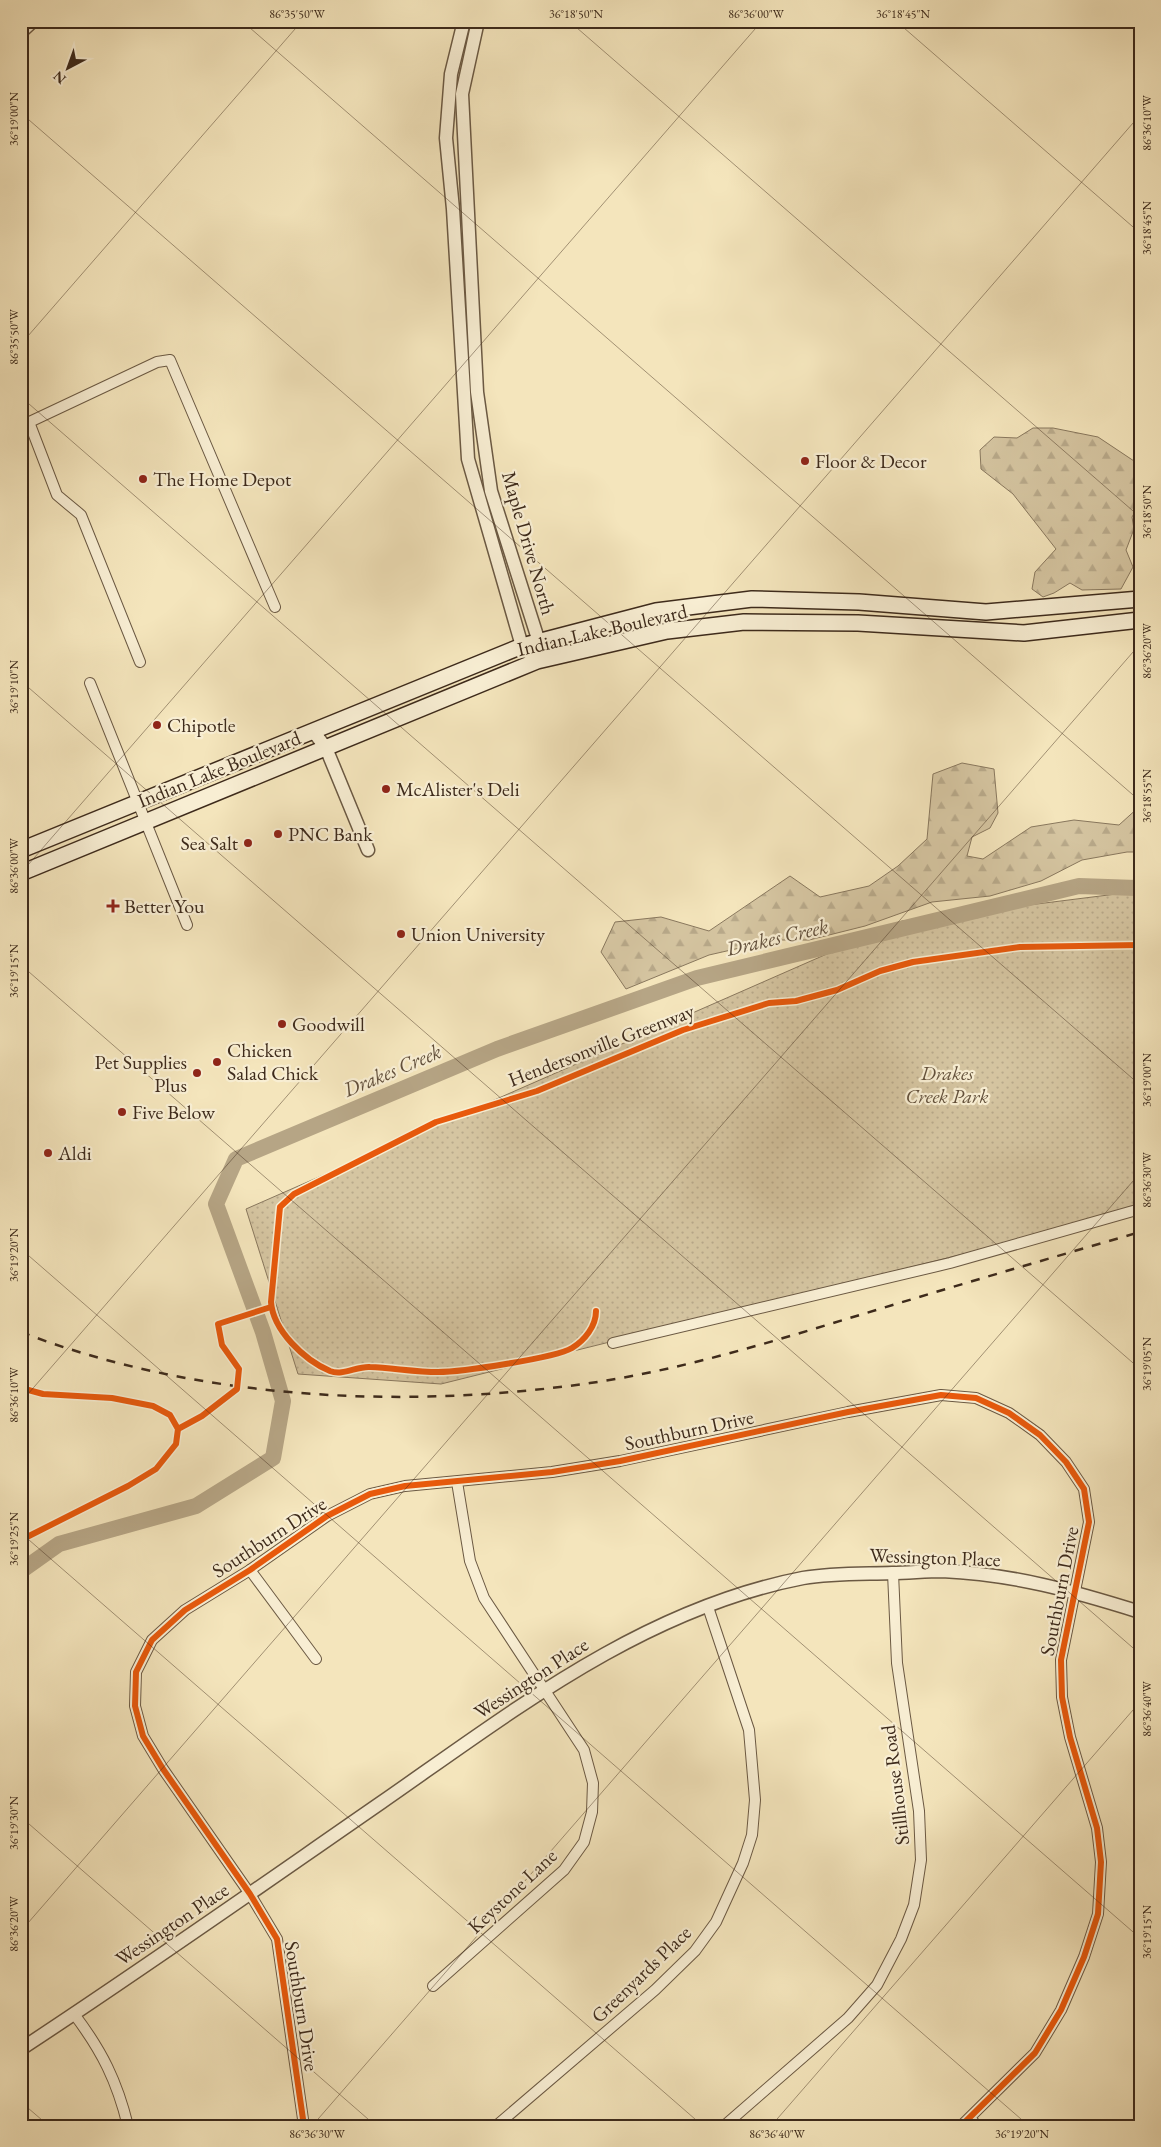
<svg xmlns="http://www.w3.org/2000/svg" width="1161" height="2147" viewBox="0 0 1161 2147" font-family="'EB Garamond',serif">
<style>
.grass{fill:url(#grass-dots);stroke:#89785e}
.forest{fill:url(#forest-firs);stroke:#89785e}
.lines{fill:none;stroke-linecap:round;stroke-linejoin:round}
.river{stroke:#b6a585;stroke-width:16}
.minor-casing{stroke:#6b5943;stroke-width:12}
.tertiary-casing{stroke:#6b5943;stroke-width:15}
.secondary-casing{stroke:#3d2a1b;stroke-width:18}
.minor{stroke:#f8eed3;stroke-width:10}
.tertiary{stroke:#f8eed3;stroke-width:12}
.secondary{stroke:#f8eed3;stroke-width:15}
.rail{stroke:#3d2a1b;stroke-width:2.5;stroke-dasharray:9 9;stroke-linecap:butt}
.cycleway-casing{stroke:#f8eed3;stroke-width:9}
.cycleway{stroke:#e8590c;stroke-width:6}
.ticks{fill:none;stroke:#3d2a1b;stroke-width:1;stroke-opacity:0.45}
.poi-dot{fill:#8f2418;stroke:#f8eed3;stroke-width:2}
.labels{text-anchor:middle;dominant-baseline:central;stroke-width:4.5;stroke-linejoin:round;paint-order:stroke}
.poi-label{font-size:20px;fill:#3d2a1b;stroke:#f8eed3;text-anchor:start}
.street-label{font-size:20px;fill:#3d2a1b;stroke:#f8eed3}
.park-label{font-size:20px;font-style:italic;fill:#63513c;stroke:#f8eed3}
.water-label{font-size:21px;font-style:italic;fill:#614f3b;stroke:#f8eed3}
.neatline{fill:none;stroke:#3d2a1b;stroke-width:2}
.ticks-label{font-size:12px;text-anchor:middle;fill:#3d2a1b}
</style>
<defs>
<pattern id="grass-dots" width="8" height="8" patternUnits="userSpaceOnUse" patternTransform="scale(1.25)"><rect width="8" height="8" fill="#d5c5a1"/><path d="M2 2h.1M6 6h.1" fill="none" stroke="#b8a98a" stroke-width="1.8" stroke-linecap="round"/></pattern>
<pattern id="forest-firs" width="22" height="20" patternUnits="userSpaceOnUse" patternTransform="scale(1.25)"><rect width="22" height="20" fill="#d5c5a1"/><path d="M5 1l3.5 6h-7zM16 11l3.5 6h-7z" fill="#b8a98a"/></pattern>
</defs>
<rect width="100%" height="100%" fill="#f4e5bc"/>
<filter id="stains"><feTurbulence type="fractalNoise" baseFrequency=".004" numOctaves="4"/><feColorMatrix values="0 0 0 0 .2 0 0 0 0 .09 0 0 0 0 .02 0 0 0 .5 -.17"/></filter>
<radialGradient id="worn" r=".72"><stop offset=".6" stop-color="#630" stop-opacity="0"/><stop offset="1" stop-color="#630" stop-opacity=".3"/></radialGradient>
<!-- grass -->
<path class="grass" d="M1140 891V1210L441 1384 298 1374 246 1209 902 921Z"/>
<!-- forest -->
<g class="forest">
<path d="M1033 428H1053L1098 437 1140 465V503L1132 517 1134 529 1126 550 1133 567 1121 589 1082 590 1070 583 1054 593 1043 597 1032 589 1035 572 1056 549 1013 494 981 469 980 450 994 437 1017 438Z"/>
<path d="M962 763 994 769 998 813 990 828 972 837 967 856 983 859 1031 827 1074 820 1119 825 1140 806V852H1127L1082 860 1041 881 990 896 932 902 865 926 809 940H775L709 955 626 989 601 952 615 922 661 917 709 931 790 876 820 897 869 886 898 866 927 839 933 774Z"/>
</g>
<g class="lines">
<!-- river -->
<path class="river" d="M21 1571 59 1544 196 1506 273 1458 283 1401 263 1332 216 1204 236 1159 497 1049 697 978 1079 886 1136 888 1140 884"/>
<defs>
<g id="minor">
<path d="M29 422 57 495 81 515 140 662"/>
<path d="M21 426 157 362 170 360 275 607"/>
<path d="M90 683 187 925"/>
<path d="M613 1343 950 1263 1140 1209"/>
<path d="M250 1570 316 1659"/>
<path d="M433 1986 564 1870 584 1842 592 1812 593 1783 584 1750 484 1598 470 1561 457 1482"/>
<path d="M74 2014C102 2051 117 2081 128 2126"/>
<path d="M970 2118 977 2126"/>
<path d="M304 2126 277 1939 250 1894 163 1769 143 1736 135 1706 136 1672 152 1640 185 1610 250 1570 327 1516 370 1494 405 1486 552 1472 620 1461 848 1412 941 1395 976 1398 1009 1413 1040 1435 1066 1462 1084 1489 1089 1522 1061 1660 1062 1697 1070 1737 1097 1828 1101 1862 1098 1914 1084 1957 1061 2010 1035 2053 961 2126"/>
<path d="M496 2126 655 1990 695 1951 716 1922 743 1863 752 1835 755 1800 749 1730 708 1607"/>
<path d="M724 2126 848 2018 877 1985 901 1939 914 1905 921 1860 919 1811 897 1663 893 1573"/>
</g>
<g id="tertiary">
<path d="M464 21 451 74 446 138 453 209 468 459 522 646 537 661"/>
<path d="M478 21 462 94 477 392 491 491 539 642 538 651"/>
<path d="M21 32 33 21"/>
<path d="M313 731 326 748 368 850"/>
<path d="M21 2049C143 1969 262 1885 382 1802 513 1711 643 1609 803 1578 832 1573 862 1574 892 1573 908 1573 925 1571 942 1571 1013 1574 1073 1591 1140 1612"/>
</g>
<g id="secondary">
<path d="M21 850 522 646 656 611 752 599 859 602 986 612 1140 599"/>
<path d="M21 873 537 661 667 631 744 622 858 623 1024 633 1140 620"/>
</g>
</defs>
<!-- minor casing -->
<use href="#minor" class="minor-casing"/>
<!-- tertiary casing -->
<use href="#tertiary" class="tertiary-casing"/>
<!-- secondary casing -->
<use href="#secondary" class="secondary-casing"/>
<!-- minor -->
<use href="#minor" class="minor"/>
<!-- tertiary -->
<use href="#tertiary" class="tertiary"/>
<!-- secondary -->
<use href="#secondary" class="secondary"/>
<!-- rail -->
<path class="rail" d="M21 1332C197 1400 405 1410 590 1383 682 1370 774 1341 863 1314 955 1286 1047 1259 1140 1232"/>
<defs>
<g id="cycleway">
<path d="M596 1311C596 1326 585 1340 572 1348 555 1358 461 1372 438 1372 416 1372 393 1368 370 1367 357 1366 343 1376 330 1371 304 1360 273 1330 271 1302L280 1207 294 1194 436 1122 537 1091 683 1030 769 1003 796 1001 837 990 880 971 913 962 1020 947 1140 945"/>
<path d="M21 1388 43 1394 112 1398 153 1406 170 1415 178 1429 176 1444 156 1469 128 1486 21 1540"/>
<path d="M178 1429 202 1416 237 1389 239 1369 222 1345 218 1324 271 1307"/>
<path d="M304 2126 277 1939 250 1894 163 1769 143 1736 135 1706 136 1672 152 1640 185 1610 250 1570 327 1516 370 1494 405 1486 552 1472 620 1461 848 1412 941 1395 976 1398 1009 1413 1040 1435 1066 1462 1084 1489 1089 1522 1061 1660 1062 1697 1070 1737 1097 1828 1101 1862 1098 1914 1084 1957 1061 2010 1035 2053 961 2126"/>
</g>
</defs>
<!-- cycleway casing -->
<use href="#cycleway" class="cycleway-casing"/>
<!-- cycleway -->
<use href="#cycleway" class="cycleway"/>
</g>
<!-- ticks -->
<path class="ticks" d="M242 21 1140 801M569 21 1140 517M896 21 1140 233M21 113 1140 1085M21 344 302 21M21 397 1140 1369M21 681 1140 1654M21 873 762 21M21 965 1140 1938M21 1249 1029 2126M21 1402 1140 115M21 1533 703 2126M21 1817 376 2126M21 1931 1140 644M21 2102 49 2126M312 2126 1140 1173M771 2126 1140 1702"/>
<!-- markers -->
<g class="poi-dot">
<circle cx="805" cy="461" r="5"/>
<circle cx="143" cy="479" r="5"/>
<circle cx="157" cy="725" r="5"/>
<circle cx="386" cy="789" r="5"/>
<circle cx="278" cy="834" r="5"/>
<circle cx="248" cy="843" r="5"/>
<path d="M110.5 898.5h5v5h5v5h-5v5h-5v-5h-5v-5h5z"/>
<circle cx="401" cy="934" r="5"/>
<circle cx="282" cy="1024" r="5"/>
<circle cx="217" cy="1062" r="5"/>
<circle cx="197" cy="1073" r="5"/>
<circle cx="122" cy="1112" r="5"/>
<circle cx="48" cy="1153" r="5"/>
</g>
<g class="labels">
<!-- poi labels -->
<g class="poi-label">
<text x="815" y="461">Floor &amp; Decor</text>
<text x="153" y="479">The Home Depot</text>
<text x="167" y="725">Chipotle</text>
<text x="396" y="789">McAlister's Deli</text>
<text x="288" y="834">PNC Bank</text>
<text x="238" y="843" text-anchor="end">Sea Salt</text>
<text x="124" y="906">Better You</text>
<text x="411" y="934">Union University</text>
<text x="292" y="1024">Goodwill</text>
<text x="227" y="1050">Chicken<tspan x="227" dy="23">Salad Chick</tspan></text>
<text x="187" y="1062" text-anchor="end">Pet Supplies<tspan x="187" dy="23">Plus</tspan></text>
<text x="132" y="1112">Five Below</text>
<text x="58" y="1153">Aldi</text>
</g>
<!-- street labels -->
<g class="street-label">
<text transform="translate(529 543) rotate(74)">Maple Drive North</text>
<text transform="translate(602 630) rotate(-13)">Indian Lake Boulevard</text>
<text transform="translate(219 769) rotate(-22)">Indian Lake Boulevard</text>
<text transform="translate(601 1045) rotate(-21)">Hendersonville Greenway</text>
<text transform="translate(689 1430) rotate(-12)">Southburn Drive</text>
<text transform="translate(269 1537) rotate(-33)">Southburn Drive</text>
<text transform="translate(935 1557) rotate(2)">Wessington Place</text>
<text transform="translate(1059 1591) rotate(-79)">Southburn Drive</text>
<text transform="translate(531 1678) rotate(-33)">Wessington Place</text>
<text transform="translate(895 1785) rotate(-97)">Stillhouse Road</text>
<text transform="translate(512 1891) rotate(-43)">Keystone Lane</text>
<text transform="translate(172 1924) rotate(-34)">Wessington Place</text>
<text transform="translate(641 1974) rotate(-44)">Greenyards Place</text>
<text transform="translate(302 2006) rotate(81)">Southburn Drive</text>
</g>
<!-- park labels -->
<g class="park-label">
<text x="947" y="1073">Drakes<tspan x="947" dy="23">Creek Park</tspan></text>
</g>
<!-- water labels -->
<g class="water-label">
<text transform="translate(777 937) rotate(-13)">Drakes Creek</text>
<text transform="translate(392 1070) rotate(-23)">Drakes Creek</text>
</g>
</g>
<!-- margin -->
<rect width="1161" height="2147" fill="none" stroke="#f4e5bc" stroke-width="55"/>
<!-- north arrow -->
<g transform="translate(68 68) rotate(221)" stroke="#f8eed3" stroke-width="4" paint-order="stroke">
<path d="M0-4L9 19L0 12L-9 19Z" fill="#3d2a1b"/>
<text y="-8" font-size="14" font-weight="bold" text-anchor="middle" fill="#3d2a1b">N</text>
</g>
<rect x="28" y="28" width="1106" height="2092" class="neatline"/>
<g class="ticks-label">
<text x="297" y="18">86°35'50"W</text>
<text x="576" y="18">36°18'50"N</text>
<text x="756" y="18">86°36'00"W</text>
<text x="903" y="18">36°18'45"N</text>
<text transform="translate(14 119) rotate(-90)" y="4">36°19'00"N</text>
<text transform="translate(1147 123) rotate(-90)" y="4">86°36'10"W</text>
<text transform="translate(1147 228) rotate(-90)" y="4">36°18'45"N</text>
<text transform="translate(14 337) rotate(-90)" y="4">86°35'50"W</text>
<text transform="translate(1147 512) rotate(-90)" y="4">36°18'50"N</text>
<text transform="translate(1147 651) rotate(-90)" y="4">86°36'20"W</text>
<text transform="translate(14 687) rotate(-90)" y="4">36°19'10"N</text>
<text transform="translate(1147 796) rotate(-90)" y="4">36°18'55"N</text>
<text transform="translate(14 866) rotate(-90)" y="4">86°36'00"W</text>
<text transform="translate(14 971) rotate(-90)" y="4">36°19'15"N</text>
<text transform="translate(1147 1080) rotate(-90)" y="4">36°19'00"N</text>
<text transform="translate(1147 1180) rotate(-90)" y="4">86°36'30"W</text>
<text transform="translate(14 1255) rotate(-90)" y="4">36°19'20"N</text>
<text transform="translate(1147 1364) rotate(-90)" y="4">36°19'05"N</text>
<text transform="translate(14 1395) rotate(-90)" y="4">86°36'10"W</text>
<text transform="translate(14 1539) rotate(-90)" y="4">36°19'25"N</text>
<text transform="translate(1147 1709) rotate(-90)" y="4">86°36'40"W</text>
<text transform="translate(14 1823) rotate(-90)" y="4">36°19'30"N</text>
<text transform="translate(14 1924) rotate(-90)" y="4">86°36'20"W</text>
<text transform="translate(1147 1932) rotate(-90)" y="4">36°19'15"N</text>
<text x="317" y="2138">86°36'30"W</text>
<text x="777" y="2138">86°36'40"W</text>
<text x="1022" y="2138">36°19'20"N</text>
</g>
<rect width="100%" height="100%" filter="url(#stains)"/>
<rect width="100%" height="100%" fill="url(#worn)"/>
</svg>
